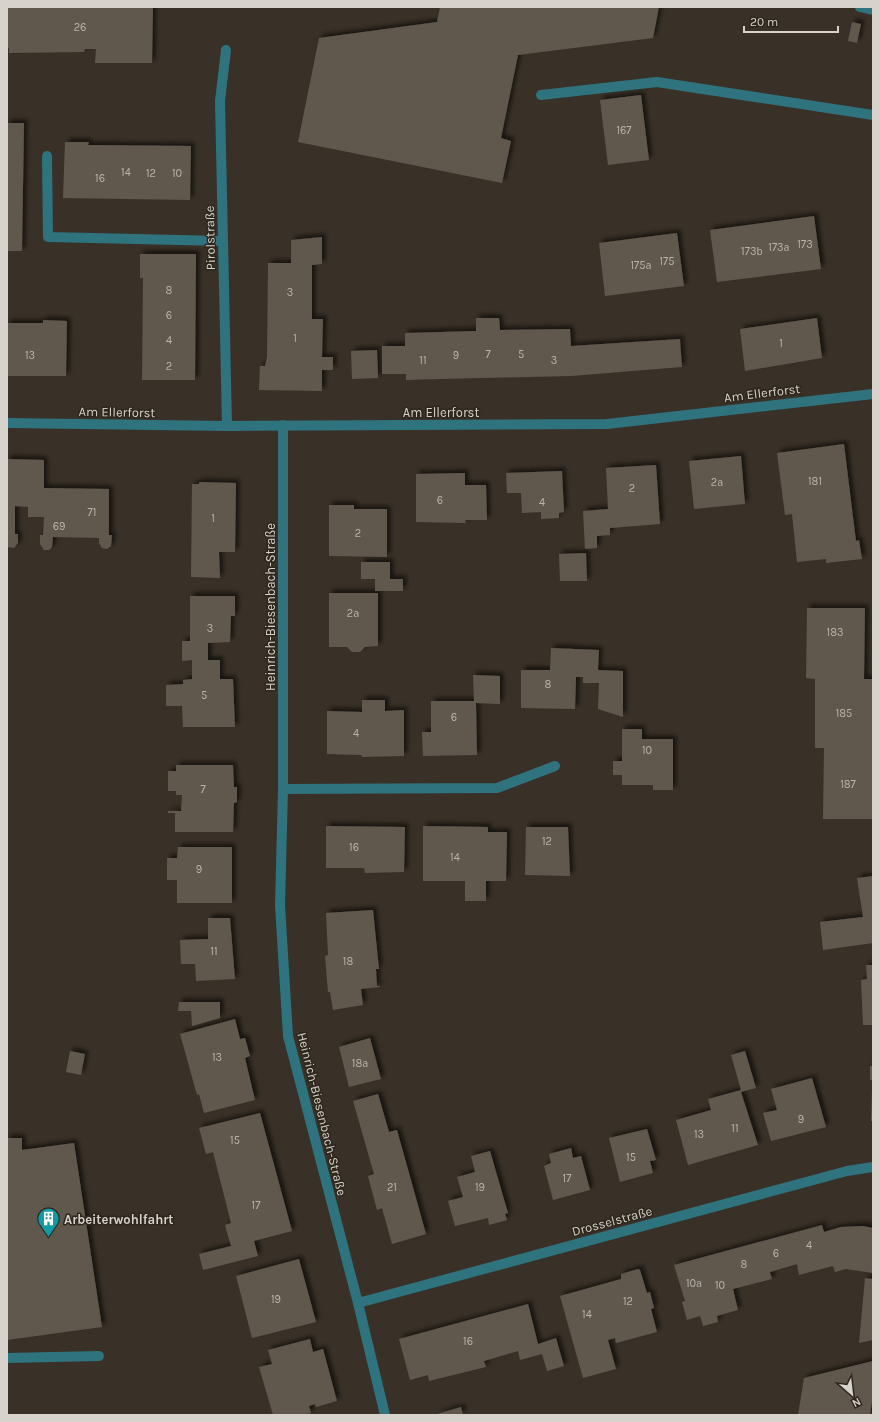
<svg xmlns="http://www.w3.org/2000/svg" width="880" height="1422" viewBox="0 0 880 1422" font-family="Karla,sans-serif">
<style>
.building{fill:#60584d;filter:url(#shadow)}
.lines{fill:none;stroke-linecap:round;stroke-linejoin:round}
.minor{stroke:#2e737e;stroke-width:10}
.labels{text-anchor:middle;dominant-baseline:central;stroke-width:3;stroke-linejoin:round;paint-order:stroke}
.number-label{font-size:11px;fill:#b9b4ac}
.street-label{font-size:13px;fill:#d7d3cc;stroke:#2e271d}
.poi-label{font-size:13px;font-weight:bold;fill:#d7d3cc;stroke:#2e271d;text-anchor:start}
</style>
<defs>
<filter id="shadow"><feDropShadow dx="3.5" dy="-3.5" stdDeviation="2" flood-color="#0009"/></filter>
</defs>
<rect width="100%" height="100%" fill="#393127"/>
<!-- building -->
<g class="building">
<path d="M7 7H153L152 63H95L96 49H85L84 52 9 53V48H7Z"/>
<path d="M440 7H659L653 38 518 55 501 138 511 141 502 183 298 142 319 38 437 22Z"/>
<path d="M852 22 861 24 857 43 848 41Z"/>
<path d="M641 95 649 160 608 165 600 100Z"/>
<path d="M7 123H24L22 251H7Z"/>
<path d="M65 142H89L88 145 191 146 190 200 63 198Z"/>
<path d="M814 216 821 269 717 282 710 230Z"/>
<path d="M677 233 684 286 605 296 599 243Z"/>
<path d="M322 237V264L312 265V319H323L322 357H333V370H322V391L259 390 260 366H265L267 357 268 263H291V240Z"/>
<path d="M140 254H196L195 380H142L143 278H140Z"/>
<path d="M476 318H499L500 330 570 329 571 346 680 339 682 367 571 376 440 379 406 380V374H382V346H405V333L476 331Z"/>
<path d="M817 318 822 358 745 371 740 329Z"/>
<path d="M43 320 67 321 66 376H7V323H43Z"/>
<path d="M377 350 378 378 352 379 351 351Z"/>
<path d="M844 444 856 541 859 540 862 559 826 563V559L797 562 792 514 785 515 777 453Z"/>
<path d="M741 456 745 504 694 509 689 461Z"/>
<path d="M7 459 44 460V488L109 489V535H112L111 546 107 549 102 548 99 543V538L53 537 52 547 49 550H44L40 544V535H43L44 517H28V507L15 506V534H18V543L14 548 7 547Z"/>
<path d="M656 465 660 524 610 528V535L597 536V548L585 549 583 511 608 509 606 468Z"/>
<path d="M562 471 564 512 559 513V518L541 519V512L522 513 521 493H507L506 473Z"/>
<path d="M465 473V485H486L487 520H465L466 523 416 522V474Z"/>
<path d="M199 482 236 483 235 552H219L220 578 191 577 192 484H199Z"/>
<path d="M329 505H354V509H387V557L329 556Z"/>
<path d="M586 553 587 581H560L559 554Z"/>
<path d="M361 562H390V579H403V591H375V579H361Z"/>
<path d="M329 593H378V646L365 647 360 652H352L347 647H329Z"/>
<path d="M190 596H235V616H231L230 642 208 643V660H220V679H233L235 727H183L182 706H166V685L183 684V680L192 679V660L182 661V641H190Z"/>
<path d="M807 608H865L864 679H873V819H823L824 748H815V679L806 678Z"/>
<path d="M551 648 599 650 598 670 623 671V717L598 709 599 683H583V677H576L575 709 521 708V670H550Z"/>
<path d="M473 675 500 676V704L476 703 477 755 423 756 422 732H431V701H474Z"/>
<path d="M362 700H385V711L404 710V756L362 757 361 755 327 754V711L362 712Z"/>
<path d="M622 729H642V739H673V790H653V785H622V775H613V761H622Z"/>
<path d="M176 765H233L234 787H237V802L234 803 233 832H175V813H168V811H181L182 795H176V791H168V771H176Z"/>
<path d="M326 826 405 827 404 872 365 873 364 868H326Z"/>
<path d="M423 826 488 827V832H507L506 881H486V901H465V881H423Z"/>
<path d="M526 827H568L570 876 525 875Z"/>
<path d="M178 847H232V903H177V880H167V858H177Z"/>
<path d="M873 876V943L823 950 820 922 863 917 857 878Z"/>
<path d="M373 910 379 969H376L377 986H380V987L361 989 363 1005 333 1010 330 992H328L325 956 328 955 326 913Z"/>
<path d="M208 918H230L235 979 196 981 195 964H181L180 940 208 939Z"/>
<path d="M866 965H873V1025H863L861 980 867 979Z"/>
<path d="M179 1002H220V1018L192 1026 191 1011H178Z"/>
<path d="M235 1019 240 1039 245 1038 250 1056 245 1058 255 1100 204 1113 199 1094 197 1095 180 1034Z"/>
<path d="M370 1038 381 1079 349 1087 339 1047Z"/>
<path d="M70 1051 85 1054 81 1075 66 1072Z"/>
<path d="M745 1051 756 1088 741 1092 758 1145 688 1165 676 1120 711 1110 708 1099 741 1090 731 1055Z"/>
<rect x="870" y="1066" width="3" height="14"/>
<path d="M812 1078 826 1127 771 1141 763 1113 777 1110 771 1089Z"/>
<path d="M872 1089H873V1121H871Z"/>
<path d="M378 1094 389 1132 397 1130 426 1234 392 1244 382 1208 377 1210 368 1176 374 1174 353 1101Z"/>
<path d="M260 1113 292 1231 254 1241 258 1256 203 1270 199 1254 231 1246 225 1225 231 1223 213 1152 206 1154 199 1128Z"/>
<path d="M647 1129 656 1160 650 1161 653 1173 620 1182 609 1138Z"/>
<path d="M7 1138H22V1150L74 1143 102 1327 7 1340Z"/>
<path d="M571 1148 573 1158 581 1156 590 1190 553 1200 544 1166 551 1163 549 1154Z"/>
<path d="M490 1151 508 1213 505 1214 507 1220 489 1225 488 1218 455 1226 448 1201 463 1197 457 1177 475 1172 471 1156Z"/>
<path d="M822 1225 824 1232 841 1227 863 1226 873 1228V1273L846 1269 835 1272 833 1266 799 1275 797 1264 770 1272 772 1279 733 1289 738 1310 717 1316 718 1322 703 1326 700 1316 687 1320 682 1302 685 1301 674 1265Z"/>
<path d="M299 1259 316 1322 252 1338 236 1276Z"/>
<path d="M638 1269 640 1270 647 1293 650 1292 654 1308 651 1309 657 1332 616 1343 615 1338 608 1340 616 1369 583 1378 560 1296 621 1279V1274Z"/>
<path d="M865 1278 873 1279V1340L859 1343Z"/>
<path d="M528 1304 538 1344 556 1338 564 1366 547 1371 542 1354 520 1360 518 1351 484 1361 486 1367 429 1381 428 1375 410 1380 399 1339Z"/>
<path d="M310 1339 313 1352 323 1349 337 1401 316 1407 315 1404 309 1406 311 1413 303 1415H273L259 1367 272 1364 268 1350Z"/>
<path d="M873 1361V1395L870 1415H798L804 1378Z"/>
<path d="M461 1407 463 1415H434Z"/>
</g>
<g class="lines">
<!-- minor -->
<g class="minor">
<path d="M860 7 873 10"/>
<path d="M226 50 220 101 227 426"/>
<path d="M541 95 657 82 873 115"/>
<path d="M47 156 48 237 223 241"/>
<path d="M7 423 227 426 607 424 873 394"/>
<path d="M283 425V789L280 905 288 1036 358 1303 385 1415"/>
<path d="M283 789 497 788 555 766"/>
<path d="M358 1303 847 1171 873 1167"/>
<path d="M7 1358 99 1356"/>
</g>
</g>
<!-- icons -->
<defs>
<symbol id="building-pin" viewBox="-11 -11 22 30"><path d="M0 17L-7.5 6A9.5 9.5 0 1 1 7.5 6Z" fill="#0f9aa8" stroke="#2e271d"/><path d="M-4-6H4V6H1V3H-1V6H-4ZM-2.5-4.3h1.7v1.8h-1.7ZM.8-4.3h1.7v1.8H.8ZM-2.5-1h1.7V.8h-1.7ZM.8-1h1.7V.8H.8Z" fill="#fff"/></symbol>
</defs>
<g fill-rule="evenodd">
<use href="#building-pin" x="36" y="1206" width="25" height="34"/>
</g>
<g class="labels">
<!-- number labels -->
<g class="number-label">
<text x="80" y="27">26</text>
<text x="624" y="130">167</text>
<text x="126" y="172">14</text>
<text x="151" y="173">12</text>
<text x="177" y="173">10</text>
<text x="100" y="178">16</text>
<text x="805" y="244">173</text>
<text x="779" y="247">173a</text>
<text x="752" y="251">173b</text>
<text x="667" y="261">175</text>
<text x="641" y="265">175a</text>
<text x="169" y="290">8</text>
<text x="290" y="292">3</text>
<text x="169" y="315">6</text>
<text x="295" y="338">1</text>
<text x="169" y="340">4</text>
<text x="781" y="343">1</text>
<text x="488" y="354">7</text>
<text x="521" y="354">5</text>
<text x="30" y="355">13</text>
<text x="456" y="355">9</text>
<text x="423" y="360">11</text>
<text x="554" y="360">3</text>
<text x="169" y="366">2</text>
<text x="815" y="481">181</text>
<text x="717" y="482">2a</text>
<text x="632" y="488">2</text>
<text x="440" y="500">6</text>
<text x="542" y="502">4</text>
<text x="92" y="512">71</text>
<text x="213" y="518">1</text>
<text x="59" y="526">69</text>
<text x="358" y="533">2</text>
<text x="353" y="613">2a</text>
<text x="210" y="628">3</text>
<text x="835" y="632">183</text>
<text x="548" y="684">8</text>
<text x="204" y="695">5</text>
<text x="844" y="713">185</text>
<text x="454" y="717">6</text>
<text x="356" y="733">4</text>
<text x="647" y="750">10</text>
<text x="848" y="784">187</text>
<text x="203" y="789">7</text>
<text x="547" y="841">12</text>
<text x="354" y="847">16</text>
<text x="455" y="857">14</text>
<text x="199" y="869">9</text>
<text x="214" y="951">11</text>
<text x="348" y="961">18</text>
<text x="217" y="1057">13</text>
<text x="360" y="1063">18a</text>
<text x="801" y="1119">9</text>
<text x="735" y="1128">11</text>
<text x="699" y="1134">13</text>
<text x="235" y="1140">15</text>
<text x="631" y="1157">15</text>
<text x="567" y="1178">17</text>
<text x="392" y="1187">21</text>
<text x="480" y="1187">19</text>
<text x="256" y="1205">17</text>
<text x="809" y="1245">4</text>
<text x="776" y="1253">6</text>
<text x="744" y="1264">8</text>
<text x="694" y="1283">10a</text>
<text x="720" y="1285">10</text>
<text x="276" y="1299">19</text>
<text x="628" y="1301">12</text>
<text x="587" y="1314">14</text>
<text x="468" y="1341">16</text>
</g>
<!-- street labels -->
<g class="street-label">
<text transform="translate(210 238) rotate(-91)">Pirolstraße</text>
<text transform="translate(762 393) rotate(-7)">Am Ellerforst</text>
<text transform="translate(117 412) rotate(1)">Am Ellerforst</text>
<text x="441" y="412">Am Ellerforst</text>
<text transform="translate(270 607) rotate(-90)">Heinrich-Biesenbach-Straße</text>
<text transform="translate(322 1114) rotate(76)">Heinrich-Biesenbach-Straße</text>
<text transform="translate(612 1221) rotate(-15)">Drosselstraße</text>
</g>
<!-- poi labels -->
<g class="poi-label">
<text x="64" y="1219">Arbeiterwohlfahrt</text>
</g>
</g>
<!-- border -->
<rect width="880" height="1422" fill="none" stroke="#d7d3cc" stroke-width="16"/>
<!-- north arrow -->
<g transform="translate(852 1394) rotate(152)" stroke="#2e271d" stroke-width="3" paint-order="stroke">
<path d="M0-3L7 15L0 10L-7 15Z" fill="#d7d3cc"/>
<text y="-6" font-size="11" font-weight="bold" text-anchor="middle" fill="#d7d3cc">N</text>
</g>
<!-- scale -->
<path d="M744 26v6h94v-6" fill="none" stroke="#d7d3cc" stroke-width="2"/>
<text x="750" y="26" font-size="12" fill="#d7d3cc" stroke="#2e271d" stroke-width="3" paint-order="stroke">20 m</text>
</svg>
